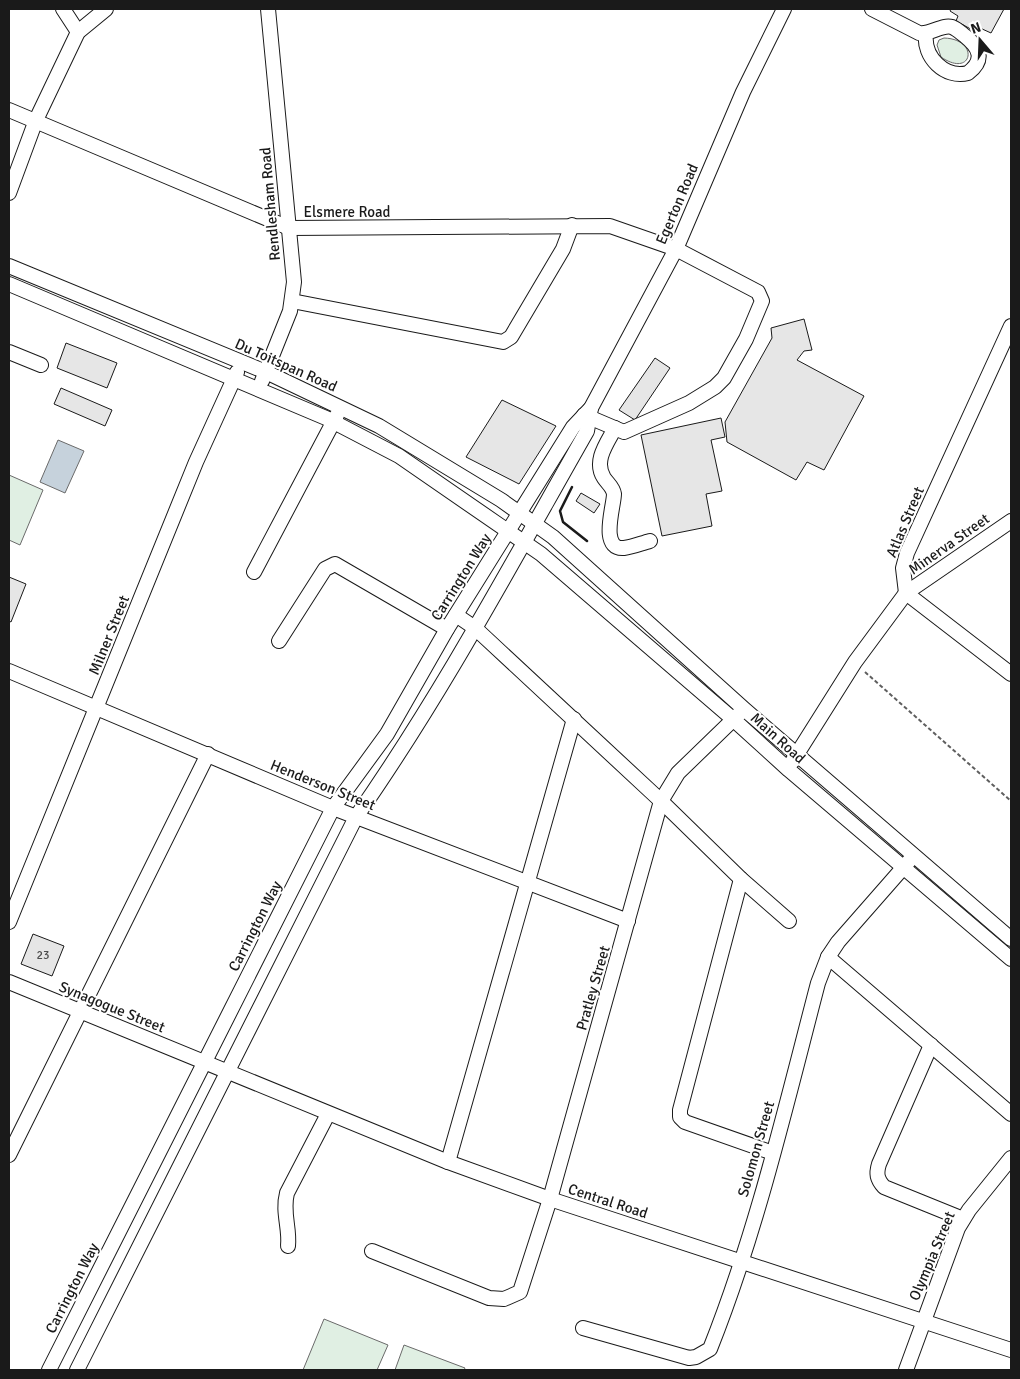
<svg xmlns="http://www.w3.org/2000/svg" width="1020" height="1379" viewBox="0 0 1020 1379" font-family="Signika,sans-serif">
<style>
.green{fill:#e0efe3;stroke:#6a6a6a}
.water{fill:#c6d2dc;stroke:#6a6a6a}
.building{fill:#e6e6e6;stroke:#1a1a1a}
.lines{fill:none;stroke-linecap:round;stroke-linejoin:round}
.minor-casing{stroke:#1a1a1a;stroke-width:16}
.path{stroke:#5f5f5f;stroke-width:2;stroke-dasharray:4 2.5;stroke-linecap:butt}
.minor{stroke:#fff;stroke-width:14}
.wall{stroke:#1a1a1a;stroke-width:2.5}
.labels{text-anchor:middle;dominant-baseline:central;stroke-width:4;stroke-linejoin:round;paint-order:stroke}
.number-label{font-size:12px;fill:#4d4d4d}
.street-label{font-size:15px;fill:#1a1a1a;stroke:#fff}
</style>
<rect width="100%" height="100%" fill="#fff"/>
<!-- green -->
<g class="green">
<path d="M944 38C980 39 973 79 941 57L937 45 939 40Z"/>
<path d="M9 475 43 490 20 545 9 540Z"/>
<path d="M324 1319 388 1345 377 1370H303Z"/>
<path d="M404 1345 465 1368 464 1370H395Z"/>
</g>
<!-- water -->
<path class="water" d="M58 440 84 451 65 493 40 482Z"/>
<!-- building -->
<g class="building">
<path d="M951 9H1004L991 33 980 28 978 33 956 21 958 16 950 11Z"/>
<path d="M804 319 812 350 804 351 797 360 864 396 824 470 807 462 796 480 727 442 725 422 772 338 771 328Z"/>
<path d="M66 343 117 363 107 388 57 368Z"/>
<path d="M655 358 670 368 635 420 619 410Z"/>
<path d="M61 388 112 410 105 426 54 404Z"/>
<path d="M502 400 556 426 519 484 466 457Z"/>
<path d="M721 418 725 437 711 440 722 491 706 494 712 526 662 536 641 435Z"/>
<path d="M581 493 600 504 594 513 576 501Z"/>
<path d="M9 577 26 584 11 622 9 621Z"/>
<path d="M33 934 64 946 52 976 21 964Z"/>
</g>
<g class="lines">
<defs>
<g id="minor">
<path d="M63 9 78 32"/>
<path d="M872 9 919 33C930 35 942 24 952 27 957 29 961 33 965 36 980 48 985 60 968 73 945 79 923 57 926 34"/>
<path d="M9 110 289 228 610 226 676 249 758 292 762 301 746 339 724 378 715 387 689 403 624 432 584 415"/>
<path d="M9 193 36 120 78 32 106 9"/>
<path d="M9 266 266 372 379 426 501 500 553 537 744 709 1011 939"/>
<path d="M9 284 326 418 399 456 541 554 734 720 789 770 1011 959"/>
<path d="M292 301 503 342 511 337 563 249 572 225"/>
<path d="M9 352 41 365"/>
<path d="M262 381 290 311 294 282 268 9"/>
<path d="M615 428C607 443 593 461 604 478 608 484 613 487 614 494 614 506 599 550 624 548 633 547 642 543 650 541"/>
<path d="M254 572 337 415"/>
<path d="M906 593 903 568 907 553 1011 326"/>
<path d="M906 593 1011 674"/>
<path d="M456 615 475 628 661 801 741 879 789 921"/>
<path d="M279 641 325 569 335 564 447 629"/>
<path d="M9 671 333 808 628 921"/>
<path d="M792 762 855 662 906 593 1011 521"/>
<path d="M741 879 680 1110V1117L685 1122 773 1153"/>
<path d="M9 922 196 462 237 372"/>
<path d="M828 957 1011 1114"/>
<path d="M9 982 448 1162 550 1199 1011 1350"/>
<path d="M931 1045 879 1164C876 1174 877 1179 884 1187L963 1219"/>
<path d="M9 1155 208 754"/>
<path d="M448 1162 574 719"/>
<path d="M288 1246C290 1228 282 1212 287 1193L328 1114"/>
<path d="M372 1251 489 1298 504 1299 520 1292 550 1199 661 801 678 773 740 713"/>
<path d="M583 1328 689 1358 696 1357 710 1349C757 1231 786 1105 818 983L828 957 838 942 909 861"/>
<path d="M49 1370 333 808 387 734 447 629 573 427 591 408 676 249 743 92 784 9"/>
<path d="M77 1370 356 817C442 694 513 561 587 431L591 408"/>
<path d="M906 1370 958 1228 969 1210 1011 1158"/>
</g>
</defs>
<!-- minor casing -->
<use href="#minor" class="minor-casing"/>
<!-- path -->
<path class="path" d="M865 672 1011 801"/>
<!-- minor -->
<use href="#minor" class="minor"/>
<!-- wall -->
<path class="wall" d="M572 487 560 511 563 522 587 541"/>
</g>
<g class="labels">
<!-- number labels -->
<g class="number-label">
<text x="43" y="955">23</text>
</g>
<!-- street labels -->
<g class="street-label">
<text transform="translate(270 204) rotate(-95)">Rendlesham Road</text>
<text transform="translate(677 204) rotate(-67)">Egerton Road</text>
<text x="347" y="212">Elsmere Road</text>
<text transform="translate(286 365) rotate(24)">Du Toitspan Road</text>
<text transform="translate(905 522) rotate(-67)">Atlas Street</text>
<text transform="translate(949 544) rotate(-35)">Minerva Street</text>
<text transform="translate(461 577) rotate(-58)">Carrington Way</text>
<text transform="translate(109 635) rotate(-68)">Milner Street</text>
<text transform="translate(778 738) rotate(42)">Main Road</text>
<text transform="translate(323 785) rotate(22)">Henderson Street</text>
<text transform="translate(255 926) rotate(-63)">Carrington Way</text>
<text transform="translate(593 988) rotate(-74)">Pratley Street</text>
<text transform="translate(112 1007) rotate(22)">Synagogue Street</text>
<text transform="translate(756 1149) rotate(-74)">Solomon Street</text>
<text transform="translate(608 1201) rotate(18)">Central Road</text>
<text transform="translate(932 1256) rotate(-67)">Olympia Street</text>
<text transform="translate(72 1288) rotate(-63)">Carrington Way</text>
</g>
</g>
<!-- border -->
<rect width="1020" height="1379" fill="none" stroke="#1a1a1a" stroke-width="20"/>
<!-- north arrow -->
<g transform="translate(980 40) rotate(341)" stroke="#ffffff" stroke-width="4" paint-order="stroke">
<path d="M0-4L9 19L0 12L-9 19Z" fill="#1a1a1a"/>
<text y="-8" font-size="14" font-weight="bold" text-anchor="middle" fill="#1a1a1a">N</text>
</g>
</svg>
